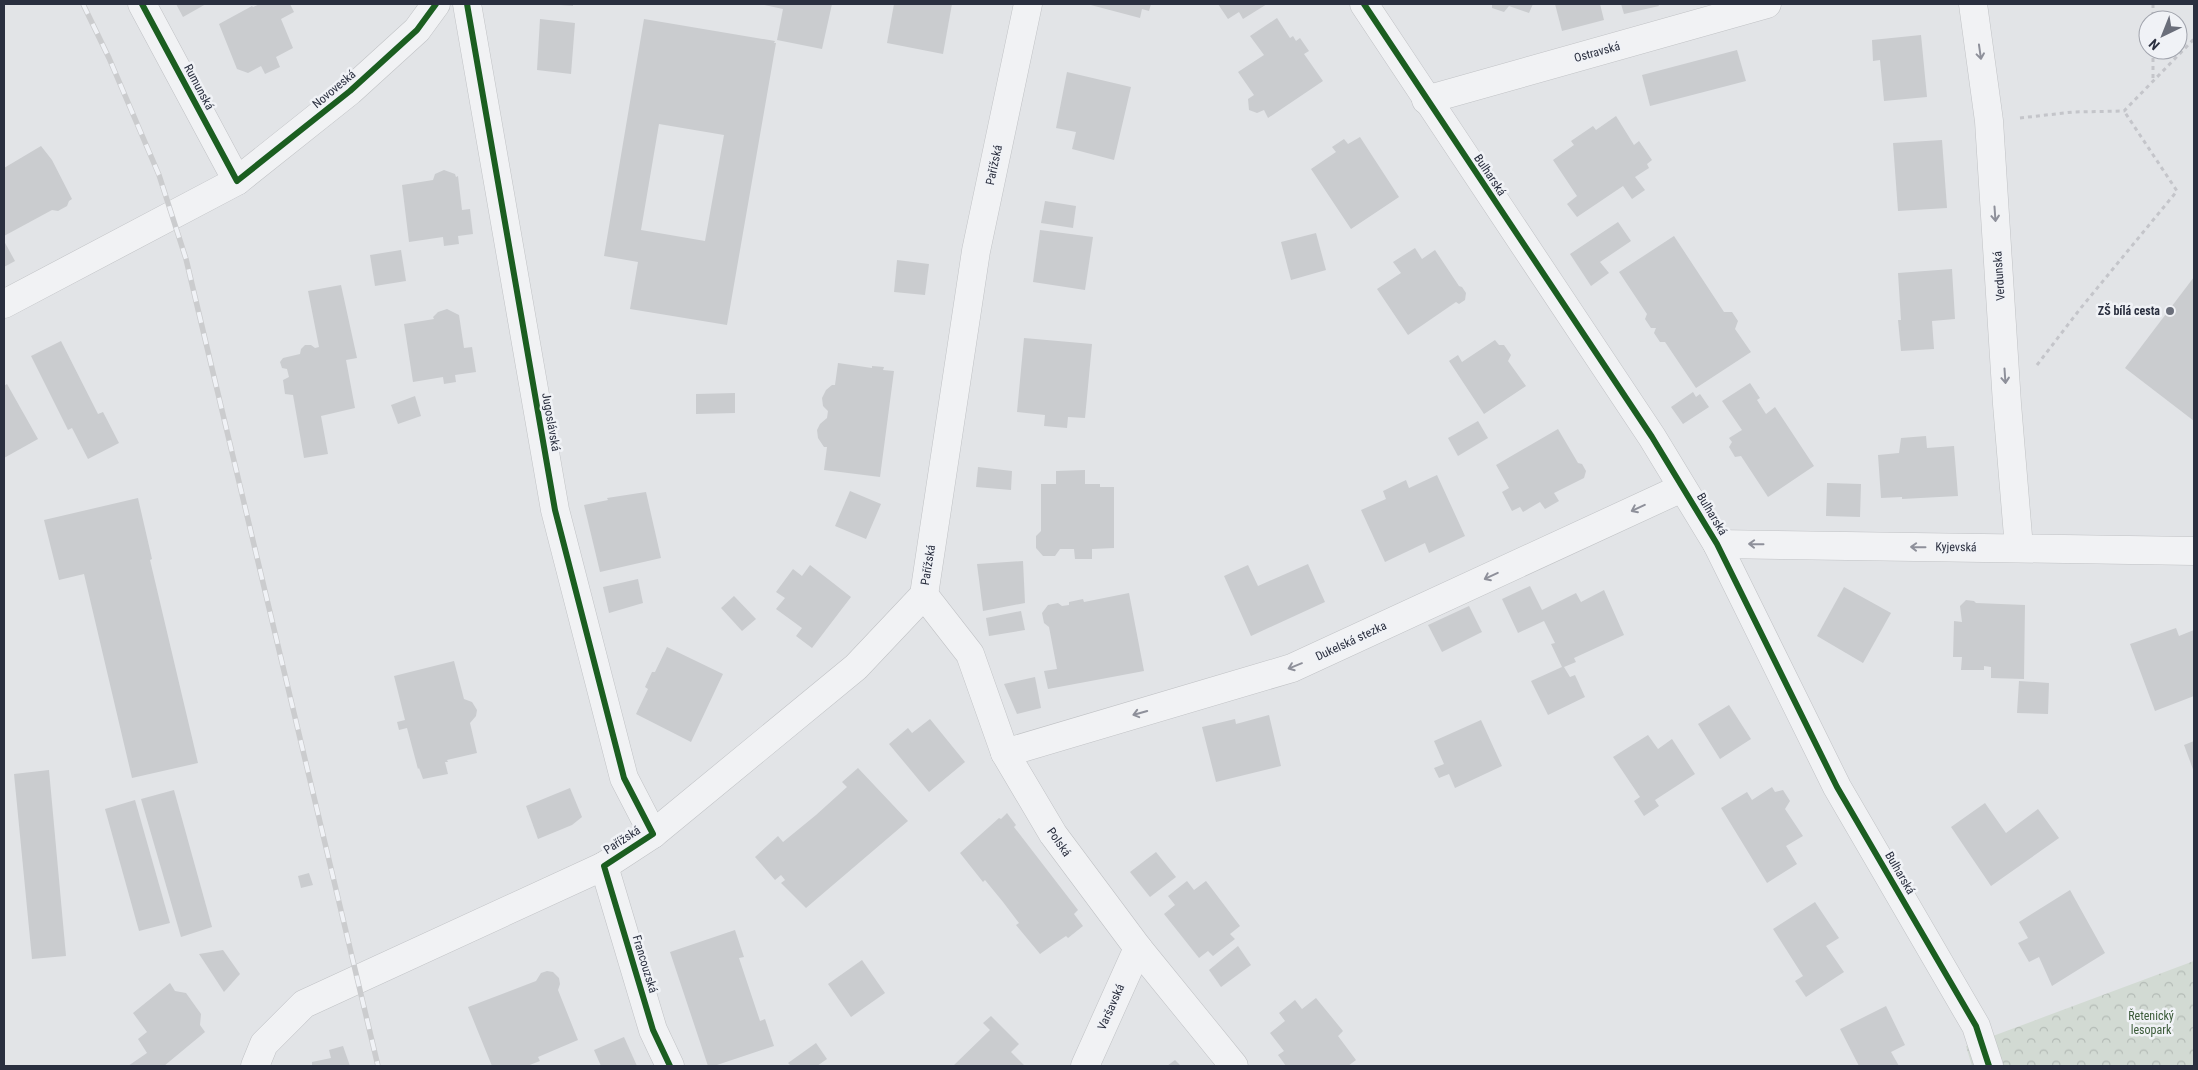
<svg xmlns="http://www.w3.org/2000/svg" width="2198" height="1070" viewBox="0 0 2198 1070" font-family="'Roboto Condensed',sans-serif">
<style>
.forest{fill:url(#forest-crowns)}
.building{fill:#cacccf;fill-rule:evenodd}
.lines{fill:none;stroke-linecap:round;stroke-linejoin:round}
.street-casing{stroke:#c0c2c5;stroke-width:29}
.path{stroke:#c4c5ca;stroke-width:3;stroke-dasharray:4 4;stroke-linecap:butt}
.street{stroke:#f1f2f4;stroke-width:28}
.rail-casing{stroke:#cbccce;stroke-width:5.5}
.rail{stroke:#f0f2f6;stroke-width:4;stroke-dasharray:11;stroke-linecap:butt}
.cycleway-casing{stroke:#f0f2f6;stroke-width:9}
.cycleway{stroke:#1b5e20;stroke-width:6}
.oneway{stroke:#8e909a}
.poi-dot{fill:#6a6e7a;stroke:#f0f2f6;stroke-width:2}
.labels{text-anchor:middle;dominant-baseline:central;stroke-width:5;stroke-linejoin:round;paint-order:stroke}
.street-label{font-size:12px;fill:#2a2f3f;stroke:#f0f2f6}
.poi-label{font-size:12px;font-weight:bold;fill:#2a2f3f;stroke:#f0f2f6;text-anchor:end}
.park-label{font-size:12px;fill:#3a5a38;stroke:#f0f2f6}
</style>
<defs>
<pattern id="forest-crowns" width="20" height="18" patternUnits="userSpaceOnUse" patternTransform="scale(1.25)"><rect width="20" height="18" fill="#d2dad3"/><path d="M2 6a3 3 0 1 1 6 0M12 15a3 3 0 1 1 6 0" fill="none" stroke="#b4bbb6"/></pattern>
</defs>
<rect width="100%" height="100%" fill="#e2e4e7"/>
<!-- forest -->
<path class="forest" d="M2194 961V1066H1972L1966 1046Z"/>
<!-- building -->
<g class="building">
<path d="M176 4H206L183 17Z"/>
<path d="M260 4H290L294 12 281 19 293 48 276 57 280 67 265 74 261 66 248 73 237 69 219 24 252 6 253 7Z"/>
<path d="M560 4H573V6L560 5Z"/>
<path d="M760 4H832L822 49 777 40 783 9Z"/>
<path d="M894 4H952L943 54 887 43Z"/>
<path d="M1087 4H1151L1149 11 1142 9 1140 18Z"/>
<path d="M1218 4H1267L1243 19 1239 12 1228 19Z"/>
<path d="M1492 4H1533L1529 13 1509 6 1504 12 1492 8Z"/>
<path d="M1555 4H1600L1604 20 1562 31Z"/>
<path d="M1621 4H1658L1659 6 1624 14Z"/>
<path d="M1277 18 1290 38 1293 36 1296 41 1300 38 1309 51 1304 54 1323 81 1268 118 1264 110 1257 113 1249 110 1248 99 1254 95 1238 72 1264 55 1250 36Z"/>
<path d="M540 19 575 23 571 74 537 70Z"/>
<path d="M644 19 775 41 774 43H776L727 325 630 309 638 262 604 256ZM659 124 724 135 705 241 641 230Z"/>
<path d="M1921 35 1927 97 1884 101 1880 60 1873 61 1872 40Z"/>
<path d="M1737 50 1746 81 1650 106 1642 75Z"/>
<path d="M1067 72 1131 87 1114 160 1072 149 1076 132 1056 128Z"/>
<path d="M1616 116 1634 145 1639 141 1652 160 1647 164 1649 168 1635 177 1645 190 1632 199 1623 186 1577 217 1567 204 1577 196 1553 160 1574 145 1571 141 1593 126 1596 130Z"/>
<path d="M1360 137 1399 197 1351 229 1311 169 1336 152 1332 147 1344 139 1348 144Z"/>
<path d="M1942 140 1947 208 1898 211 1893 143Z"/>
<path d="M41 146 52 160 72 199 69 201 67 206 58 211 52 210 4 236V168Z"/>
<path d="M444 170 455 174 456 177 458 176 462 210 470 209 473 234 458 236 459 244 444 246 443 237 409 242 402 185 433 180 435 174Z"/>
<path d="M1045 201 1076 206 1073 228 1041 223Z"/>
<path d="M1618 222 1631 241 1600 262 1609 273 1591 286 1570 254Z"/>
<path d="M1040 230 1093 237 1085 290 1033 282Z"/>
<path d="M1316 233 1326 270 1291 280 1281 242Z"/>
<path d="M1674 236 1724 312H1732L1738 321 1735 329 1751 352 1696 388 1665 342H1660L1654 333 1656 328H1651L1645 319 1647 314 1619 272Z"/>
<path d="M4 241 15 261 4 267Z"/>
<path d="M1415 248 1422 259 1435 250 1459 286 1462 287 1466 293 1465 300 1459 304 1456 302 1408 335 1377 289 1401 273 1393 262Z"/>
<path d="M401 250 406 281 375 286 370 255Z"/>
<path d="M897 260 929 264 925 295 894 292Z"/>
<path d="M1952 269 1955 319 1932 321 1934 349 1901 351 1898 320H1901L1898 273Z"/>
<path d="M2194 277V421L2125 368Z"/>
<path d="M341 285 357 358 346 360 355 408 321 416 328 454 304 458 293 395 285 394 283 380 289 377 287 369 282 368 280 362 283 358 300 354 301 349 305 345H311L315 348 319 347 308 291Z"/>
<path d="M447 309 459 315 464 348 472 347 476 372 455 375 456 382 444 384 443 377 413 382 404 324 434 319 433 317 438 312Z"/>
<path d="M1024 338 1092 344 1085 418 1068 417 1067 428 1044 426 1045 415 1017 412Z"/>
<path d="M1495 340 1499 345H1504L1511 355 1508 361 1526 386 1484 414 1449 361 1458 355 1462 362Z"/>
<path d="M61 341 98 414 103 412 119 443 88 459 72 428 68 430 31 356Z"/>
<path d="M838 363 872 368V366L884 367 883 370 894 371 880 477 824 470 827 447H824L818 438 817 430 820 424 827 418 828 411 823 406 822 398 826 390 832 385H835Z"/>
<path d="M1750 383 1760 398 1757 400 1766 414 1775 407 1814 466 1768 497 1741 456 1735 457 1729 447 1732 442 1729 438 1742 430 1722 401Z"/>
<path d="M7 384 38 439 4 458V386Z"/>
<path d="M1693 392 1696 397 1700 394 1709 407 1683 424 1671 407Z"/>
<path d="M735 393V413L696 414V394Z"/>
<path d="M415 396 421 416 398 424 391 405Z"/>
<path d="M1478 421 1488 438 1458 456 1448 438Z"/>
<path d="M1558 429 1578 463 1582 464 1586 471 1584 478 1554 493 1559 501 1545 509 1540 502 1523 512 1520 507 1512 511 1502 492 1509 488 1496 465Z"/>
<path d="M1926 436 1927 448 1954 446 1958 496 1902 499V497L1881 498 1878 455 1899 453 1901 438Z"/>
<path d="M978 467 1012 471 1011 490 976 487Z"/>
<path d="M1085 470V484H1100V487H1114V548L1092 549V559H1075L1074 549H1060L1055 556H1043L1036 548V536L1041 531V484H1056V471Z"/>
<path d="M1437 475 1465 536 1429 553 1425 543 1385 562 1361 510 1386 499 1383 491 1406 480 1409 488Z"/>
<path d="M1827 483 1861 484 1860 517 1826 516Z"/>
<path d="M850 491 881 504 866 539 835 526Z"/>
<path d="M646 492 661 558 600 572 584 505 608 500 607 498Z"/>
<path d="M138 498 152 559 150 560 198 763 132 778 84 574 59 580 44 520Z"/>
<path d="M1023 561 1025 603 983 611 977 564Z"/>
<path d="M1308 564 1325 602 1251 636 1224 576 1248 565 1258 586Z"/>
<path d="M810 565 851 597 812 648 796 636 802 628 776 609 785 598 776 592 793 569 802 576Z"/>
<path d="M638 579 643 603 609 613 603 587Z"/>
<path d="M1530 586 1542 610 1576 593 1581 602 1604 590 1624 635 1574 658 1576 662 1564 667 1570 677 1575 675 1585 697 1548 715 1531 681 1562 667 1551 644 1555 643 1544 621 1518 633 1502 599Z"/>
<path d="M1844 587 1891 613 1863 663 1817 636Z"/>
<path d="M1129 593 1144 671 1048 689 1044 671 1057 669 1049 627 1044 623 1042 613 1048 605 1058 603 1062 606 1069 605V602L1083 599 1084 602Z"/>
<path d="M734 596 756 619 742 631 721 608Z"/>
<path d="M1966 600 1974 601 1976 603 2025 605 2024 679 1991 678V667L1984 666V670H1961L1962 657H1953L1954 621 1962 622 1960 606Z"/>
<path d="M1469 606 1482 632 1442 652 1428 625Z"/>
<path d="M1021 611 1025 630 989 636 986 618Z"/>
<path d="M2176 628 2179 636 2194 630V696L2155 711 2130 644Z"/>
<path d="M667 647 723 674 691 742 636 714 648 689 645 687 652 672H655Z"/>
<path d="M454 661 464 699 472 702 477 710 476 716 470 723 477 753 447 760 448 762H445L448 774 423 779 419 768 418 769 407 728 399 730 397 722 405 720 394 676Z"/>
<path d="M1035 677 1041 708 1017 714 1004 684Z"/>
<path d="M2019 681 2049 683 2048 714 2017 713Z"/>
<path d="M1729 705 1751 739 1720 759 1698 724Z"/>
<path d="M1269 715 1281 766 1216 782 1202 727 1235 719 1236 724Z"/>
<path d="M930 719 965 762 929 792 889 744 908 728 912 733Z"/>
<path d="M1481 720 1502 766 1455 788 1449 774 1439 778 1434 768 1444 764 1434 741Z"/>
<path d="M1648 735 1658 749 1672 739 1695 774 1655 800 1659 806 1644 816 1634 801 1640 797 1613 757Z"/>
<path d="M2194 741V772L2184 745Z"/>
<path d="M858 768 908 821 806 908 781 883 785 880 781 875 775 880 755 857 778 836 783 842 816 815 847 787 842 782Z"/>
<path d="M49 770 66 956 32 959 14 774Z"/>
<path d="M1772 787 1775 792 1783 790 1790 801 1785 809 1803 836 1786 846 1797 864 1767 883 1721 808 1747 792 1752 800Z"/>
<path d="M570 788 582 817 572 825 538 839 526 806Z"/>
<path d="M174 790 212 927 181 937 141 799Z"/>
<path d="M135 800 170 923 139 931 105 809Z"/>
<path d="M1985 803 2006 833 2038 809 2059 838 1991 886 1951 827Z"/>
<path d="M1007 813 1016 825 1014 827 1078 910 1074 914 1083 926 1068 938 1066 936 1054 944 1040 954 1016 925 1019 923 1003 902 985 880 983 882 960 853 999 818 1001 819Z"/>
<path d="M1156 852 1176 877 1150 897 1130 872Z"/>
<path d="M309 873 313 885 301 888 298 876Z"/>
<path d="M1187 881 1194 890 1206 881 1240 926 1230 934 1235 939 1213 956 1208 951 1199 958 1164 914 1175 905 1168 896Z"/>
<path d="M2070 890 2105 953 2052 986 2039 957 2029 962 2018 943 2028 938 2019 922Z"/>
<path d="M1815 902 1839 938 1826 946 1844 972 1806 997 1795 981 1803 976 1773 929Z"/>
<path d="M735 930 744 957 739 958 760 1021 765 1019 774 1046 714 1066H708L670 952Z"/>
<path d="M1238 946 1251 965 1221 987 1209 970Z"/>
<path d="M223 950 240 974 224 992 199 954Z"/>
<path d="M862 960 885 993 851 1017 828 984Z"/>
<path d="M547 971 553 972 559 978 560 984 558 990 578 1040 538 1057 540 1061 527 1066H492L468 1007 536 981 541 973Z"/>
<path d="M170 983 175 991 186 993 201 1014 200 1025 205 1032 164 1066H128L147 1053 138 1039 147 1032 133 1013Z"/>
<path d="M1316 998 1343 1031 1338 1036 1356 1060 1348 1066H1286L1278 1055 1284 1051 1270 1033 1285 1021 1279 1013 1295 1000 1302 1009Z"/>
<path d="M1886 1006 1905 1045 1891 1052 1899 1066H1859L1840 1029Z"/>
<path d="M991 1016 1019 1044 1011 1052 1025 1066H953L990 1030 983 1023Z"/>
<path d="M624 1037 637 1066H601L594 1050Z"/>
<path d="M816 1043 827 1059 817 1066H791L788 1063Z"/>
<path d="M343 1046 350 1066H312V1062L331 1058 329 1050Z"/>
<path d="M1175 1060 1181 1066H1167Z"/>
</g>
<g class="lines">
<defs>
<g id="street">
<path d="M142 4 237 181"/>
<path d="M467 4 555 510 624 778 653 834"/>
<path d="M1364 4 1652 437 1717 544 1837 787 1976 1026 1989 1066"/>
<path d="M1973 4 1989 121 2007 404 2019 548"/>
<path d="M1426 100 1767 4"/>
<path d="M4 304 237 181 350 91 417 30 436 4"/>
<path d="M1717 544 2194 551"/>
<path d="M924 595 970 654 1005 753 1053 834 1138 948 1234 1066"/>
<path d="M1005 753 1292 668 1682 488"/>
<path d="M604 866 653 1030 670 1066"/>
<path d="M255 1066 264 1044 304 1004 604 866 653 834 856 667 924 595 976 251 1028 4"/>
<path d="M1085 1066 1138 948"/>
</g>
</defs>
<!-- street casing -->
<use href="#street" class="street-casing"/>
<!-- path -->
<g class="path">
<path d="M2153 4V20"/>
<path d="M2153 50V81"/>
<path d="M2020 118 2073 112 2124 111 2194 39"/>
<path d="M2037 365 2080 309 2177 191 2124 111"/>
</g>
<!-- street -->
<use href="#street" class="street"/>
<defs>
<path id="rail" d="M83 4 109 58 159 175 186 259 378 1066"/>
</defs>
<!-- rail casing -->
<use href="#rail" class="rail-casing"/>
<!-- rail -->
<use href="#rail" class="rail"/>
<defs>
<g id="cycleway">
<path d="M142 4 237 181 350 91 417 30 436 4"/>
<path d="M467 4 555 510 624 778 653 834 604 866 653 1030 670 1066"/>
<path d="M1364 4 1652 437 1717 544 1837 787 1976 1026 1989 1066"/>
</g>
</defs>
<!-- cycleway casing -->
<use href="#cycleway" class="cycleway-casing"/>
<!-- cycleway -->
<use href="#cycleway" class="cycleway"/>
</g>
<!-- one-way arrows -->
<defs><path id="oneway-shaft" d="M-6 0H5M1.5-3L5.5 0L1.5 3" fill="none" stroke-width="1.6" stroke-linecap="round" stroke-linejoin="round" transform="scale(1.25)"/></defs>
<g class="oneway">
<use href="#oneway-shaft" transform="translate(1980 52) rotate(82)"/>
<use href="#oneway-shaft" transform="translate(1995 214) rotate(86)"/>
<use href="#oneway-shaft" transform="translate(2005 376) rotate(86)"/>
<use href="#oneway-shaft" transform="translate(1638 508) rotate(155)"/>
<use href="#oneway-shaft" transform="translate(1756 544) rotate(-179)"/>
<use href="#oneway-shaft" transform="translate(1918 547) rotate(-179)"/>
<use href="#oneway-shaft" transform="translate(1491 576) rotate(155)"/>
<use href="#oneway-shaft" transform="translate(1295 666) rotate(158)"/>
<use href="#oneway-shaft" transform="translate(1140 713) rotate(164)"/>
</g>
<!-- markers -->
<circle class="poi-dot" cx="2170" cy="311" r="5"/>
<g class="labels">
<!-- street labels -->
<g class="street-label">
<text transform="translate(1597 52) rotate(-16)">Ostravská</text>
<text transform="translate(199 87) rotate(62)">Rumunská</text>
<text transform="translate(334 89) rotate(-40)">Novoveská</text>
<text transform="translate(994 165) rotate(-78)">Pařížská</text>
<text transform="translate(1490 175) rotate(56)">Bulharská</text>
<text transform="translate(1999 276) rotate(-94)">Verdunská</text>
<text transform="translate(551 422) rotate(80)">Jugoslávská</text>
<text transform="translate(1712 514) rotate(59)">Bulharská</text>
<text transform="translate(1956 547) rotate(1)">Kyjevská</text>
<text transform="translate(928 565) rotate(-81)">Pařížská</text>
<text transform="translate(1351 641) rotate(-25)">Dukelská stezka</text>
<text transform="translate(622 840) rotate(-33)">Pařížská</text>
<text transform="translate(1059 842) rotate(55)">Polská</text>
<text transform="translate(1900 873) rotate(60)">Bulharská</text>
<text transform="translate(645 964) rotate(73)">Francouzská</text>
<text transform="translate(1111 1007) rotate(-66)">Varšavská</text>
</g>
<!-- poi labels -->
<g class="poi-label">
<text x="2160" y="311">ZŠ bílá cesta</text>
</g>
<!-- park labels -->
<g class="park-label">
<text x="2151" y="1016">Řetenický<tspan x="2151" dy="14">lesopark</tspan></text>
</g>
</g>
<!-- border -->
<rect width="2198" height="1070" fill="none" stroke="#2a2f3f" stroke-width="10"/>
<!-- north arrow -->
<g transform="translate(2163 35) rotate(223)"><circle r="24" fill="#f0f2f6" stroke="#a1a4ad"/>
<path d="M0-4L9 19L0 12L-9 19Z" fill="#6a6e7a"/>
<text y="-8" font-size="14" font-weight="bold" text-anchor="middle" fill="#2a2f3f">N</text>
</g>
</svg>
